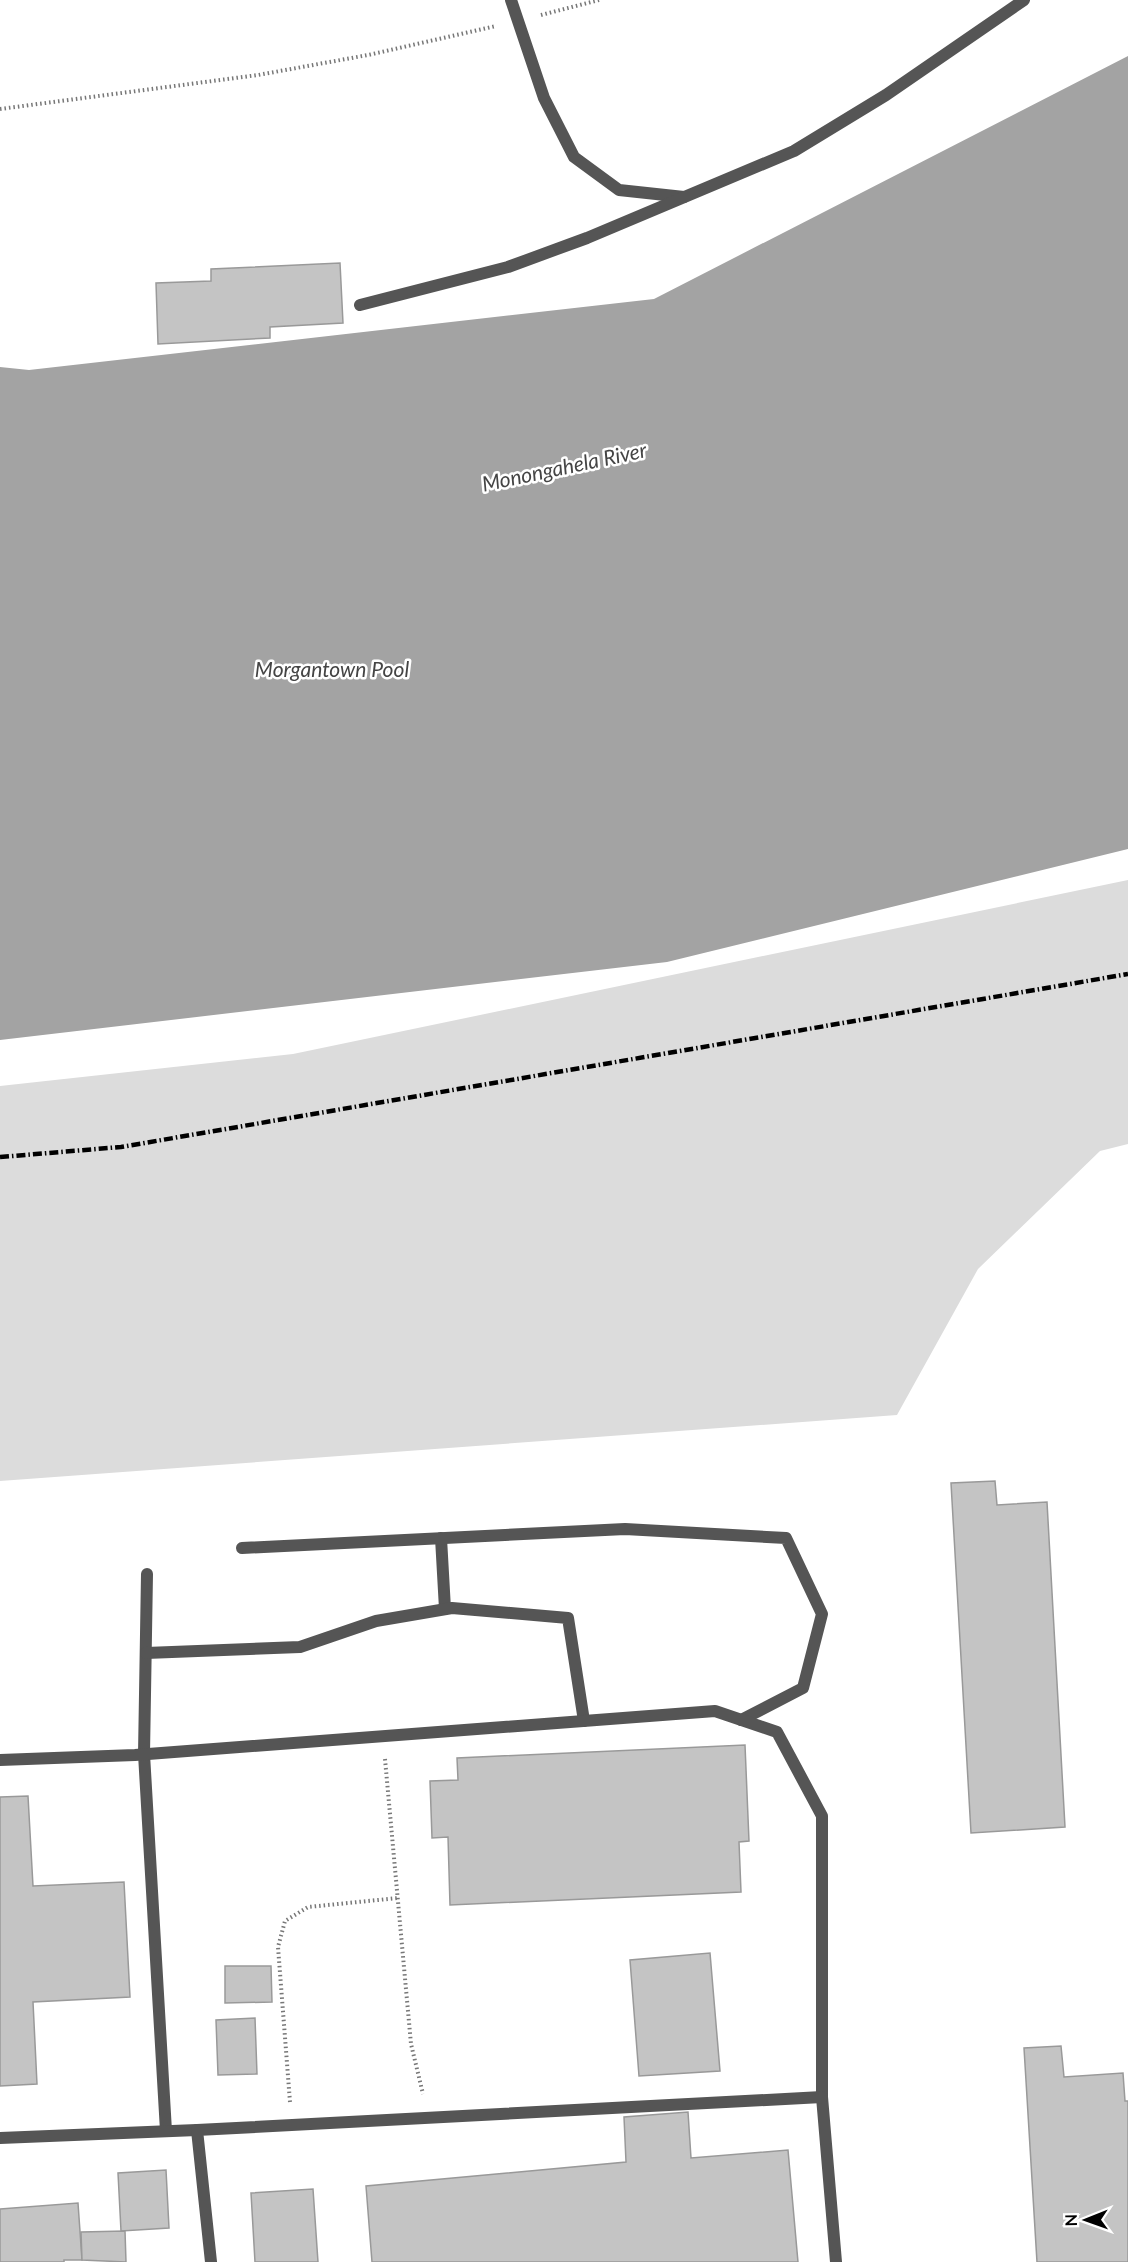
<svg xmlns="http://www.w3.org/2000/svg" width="1128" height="2262" viewBox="0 0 1128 2262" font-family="Lato,sans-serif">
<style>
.green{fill:#dcdcdc}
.water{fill:#a3a3a3}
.building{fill:#c4c4c4;stroke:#999;stroke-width:1.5}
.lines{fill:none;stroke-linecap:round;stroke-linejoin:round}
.path{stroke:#777;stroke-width:4;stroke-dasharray:1.5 3;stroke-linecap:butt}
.lane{stroke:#555;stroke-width:12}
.street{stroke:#555;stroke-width:12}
.rail{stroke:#000;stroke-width:4.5;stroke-dasharray:9 3 1.5 3;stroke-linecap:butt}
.labels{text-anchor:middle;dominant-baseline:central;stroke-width:5;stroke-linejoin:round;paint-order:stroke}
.water-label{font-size:21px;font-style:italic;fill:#444;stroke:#fff}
</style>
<rect width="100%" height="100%" fill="#fff"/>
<!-- green -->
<path class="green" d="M1128 880V1144L1100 1151 978 1269 897 1415 0 1481V1086L293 1054Z"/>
<!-- water -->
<path class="water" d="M1128 56V849L667 962 0 1040V367L29 370 654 299Z"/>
<!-- building -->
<g class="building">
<path d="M340 263 343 323 270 327V338L158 344 156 283 211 281V269Z"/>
<path d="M995 1481 997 1505 1047 1502 1065 1827 971 1833 951 1483Z"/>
<path d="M745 1745 749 1841 739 1842 741 1892 450 1905 448 1837 432 1838 430 1781 458 1780 457 1758Z"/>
<path d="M28 1796 33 1886 124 1882 130 1997 33 2002 37 2084 0 2086V1797Z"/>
<path d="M710 1953 720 2071 639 2076 630 1960Z"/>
<path d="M225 1966H271L272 2002 225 2003Z"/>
<path d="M255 2018 257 2074 218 2075 216 2020Z"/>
<path d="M1061 2046 1064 2077 1123 2073 1125 2101H1128V2262H1037L1024 2048Z"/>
<path d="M688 2112 691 2158 788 2150 798 2262H372L366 2186 626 2162 624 2117Z"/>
<path d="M166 2170 169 2228 121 2231 118 2173Z"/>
<path d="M313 2189 318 2262H255L251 2193Z"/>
<path d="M78 2203 82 2260H64V2262H0V2209Z"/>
<path d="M125 2231 126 2262 82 2260 81 2232Z"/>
</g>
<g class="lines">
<!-- path -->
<g class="path">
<path d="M541 15 599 0"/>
<path d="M0 109 258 75 368 55 496 26"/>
<path d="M385 1759 411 2044 423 2094"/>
<path d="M290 2102 278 1947 285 1921 308 1907 398 1898"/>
</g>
<!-- lane -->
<g class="lane">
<path d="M441 1538 445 1609"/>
<path d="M242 1548 625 1529 786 1538 822 1614 803 1688 741 1720"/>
<path d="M147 1574 144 1754 166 2131"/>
<path d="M146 1653 300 1647 376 1621 452 1608 568 1618 584 1721"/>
<path d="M0 1760 135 1755 715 1711 777 1732 822 1816V2097L836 2262"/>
<path d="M0 2138 197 2130"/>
<path d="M211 2262 197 2130 822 2097"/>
</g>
<!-- street -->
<g class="street">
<path d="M511 0 544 98 574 157 619 190 684 197"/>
<path d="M360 305 508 267 587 238 794 151 886 95 1024 0"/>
</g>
<!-- rail -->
<path class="rail" d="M0 1157 121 1147 1128 974"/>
</g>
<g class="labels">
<!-- water labels -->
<g class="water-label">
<text transform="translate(564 466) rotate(-12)">Monongahela River</text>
<text x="332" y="668">Morgantown Pool</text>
</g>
</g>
<!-- north arrow -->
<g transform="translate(1086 2220) rotate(269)" stroke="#ffffff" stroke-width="4.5" paint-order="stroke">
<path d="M0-4.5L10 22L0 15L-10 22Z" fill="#000000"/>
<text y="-9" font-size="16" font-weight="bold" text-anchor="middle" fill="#000000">N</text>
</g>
</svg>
